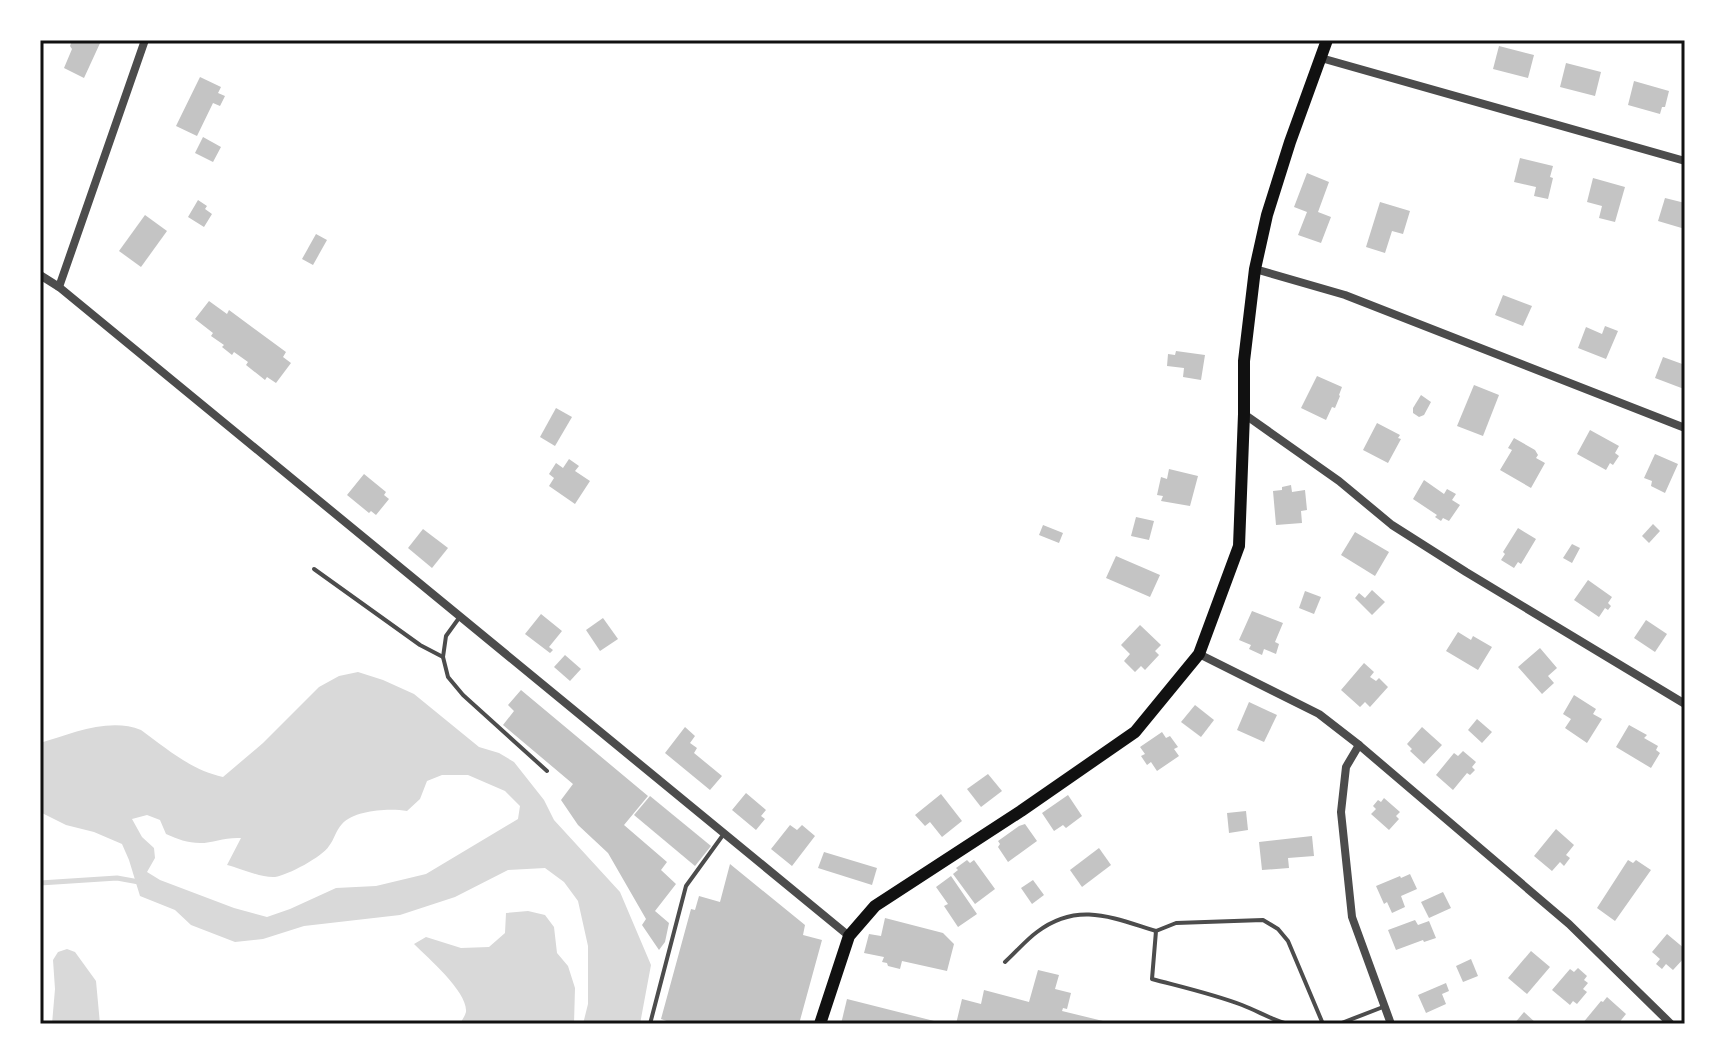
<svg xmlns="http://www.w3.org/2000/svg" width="1725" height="1064" viewBox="0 0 1725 1064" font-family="'DM Sans',sans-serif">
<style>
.water{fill:#d9d9d9;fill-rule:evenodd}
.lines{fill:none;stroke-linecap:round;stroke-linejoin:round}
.stream{stroke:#d9d9d9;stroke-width:5}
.building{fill:#c4c4c4}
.service{stroke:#4c4c4c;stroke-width:4}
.minor{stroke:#4c4c4c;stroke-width:8}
.secondary{stroke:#111;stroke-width:12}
.neatline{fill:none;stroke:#111;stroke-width:3}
</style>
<rect width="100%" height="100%" fill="#fff"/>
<!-- water -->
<g class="water">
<path d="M358 672 383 680 414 694 479 747 499 753 514 762 544 800 554 820 620 892 651 965 640 1024H583L588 1004V946L578 901 564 882 545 868 508 870 455 897 400 915 304 926 263 939 235 942 191 925 175 910 140 896 129 860 122 844 94 832 66 825 40 812V743C71 734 109 717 141 730 167 749 191 770 223 777L263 743 319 687 339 676ZM442 775H468L505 791 520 806 518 819 426 874 376 886 336 888 290 909 267 917 234 908 160 880 147 872 155 858 154 848 142 837 132 819 147 815 160 820 166 834C177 839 188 843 200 843 213 843 225 837 241 838L227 865C240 868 261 878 275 877 288 875 322 857 329 846 334 840 336 830 342 824 355 810 389 808 407 811L420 799 427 781Z"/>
<path d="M528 911 545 915 554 927 557 953 568 966 575 988 574 1024H460C462 1020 465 1016 466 1012 468 992 428 958 414 944L426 937 461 948 489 947 505 933 506 913Z"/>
<path d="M67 949 75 952 96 981 100 1024H52L55 989 53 960 58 952Z"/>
</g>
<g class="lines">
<!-- stream -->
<path class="stream" d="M40 883 117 878 139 882"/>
</g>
<!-- building -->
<g class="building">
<path d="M98 40 101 41 84 78 64 68 72 49 70 46 72 41Z"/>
<path d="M1499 46 1534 55 1528 78 1493 69Z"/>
<path d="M1566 63 1601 72 1595 96 1560 87Z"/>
<path d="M200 77 221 87 218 93 225 96 220 106 213 103 197 136 176 126Z"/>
<path d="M1634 81 1669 91 1665 107H1662L1660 114 1628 105Z"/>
<path d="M203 137 221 147 213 162 195 153Z"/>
<path d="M1520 158 1553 166 1550 177 1553 178 1548 199 1534 196 1536 187 1514 182Z"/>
<path d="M1307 173 1329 182 1318 212 1331 217 1321 243 1298 235 1307 212 1294 207Z"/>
<path d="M1593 178 1625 187 1615 222 1599 218 1602 206 1587 202Z"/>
<path d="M1665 198 1685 203V229L1658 221Z"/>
<path d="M198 200 207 206 205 209 212 214 204 227 188 217Z"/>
<path d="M1380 202 1410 211 1403 234 1392 231 1385 253 1366 247Z"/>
<path d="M145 215 167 231 141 267 119 251Z"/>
<path d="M316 234 327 240 313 265 302 259Z"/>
<path d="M1503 295 1532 306 1523 326 1495 315Z"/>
<path d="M209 301 227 314 229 310 286 352 283 357 291 363 276 383 267 377 265 380 246 365 248 362 234 352 232 355 222 347 224 345 211 336 213 333 195 319Z"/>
<path d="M1605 326 1618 331 1606 359 1578 348 1586 327 1602 334Z"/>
<path d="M1176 351 1205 355 1201 380 1183 377 1184 368 1167 366 1168 354 1175 355Z"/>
<path d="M1663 357 1685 365 1684 389 1655 378Z"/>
<path d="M1317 376 1342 387 1339 395 1340 396 1335 408 1332 407 1326 420 1301 408Z"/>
<path d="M1474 385 1499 395 1483 436 1457 426Z"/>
<path d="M1421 395 1431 402 1424 415 1419 417 1413 413V408Z"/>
<path d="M556 408 572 417 555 446 540 437Z"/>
<path d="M1377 423 1400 435 1398 438 1401 439 1388 463 1363 450Z"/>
<path d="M1590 430 1619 446 1615 453 1619 456 1613 465 1610 463 1606 470 1577 454Z"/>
<path d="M1514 438 1535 450 1538 455 1536 458 1545 463 1531 488 1500 470 1512 450 1508 448Z"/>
<path d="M1655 454 1678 464 1665 493 1651 486 1652 481 1644 478Z"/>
<path d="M569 459 579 466 575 471 590 481 575 504 549 486 554 478 549 474 556 463 563 468Z"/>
<path d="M1169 469 1198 476 1190 506 1161 501 1163 496 1157 495 1161 477 1167 479Z"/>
<path d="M364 474 386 492 384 495 389 499 376 515 371 511 369 513 347 495Z"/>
<path d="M1424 480 1444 494 1447 489 1456 494 1452 500 1460 505 1449 521 1443 518 1441 521 1435 517 1437 515 1413 499Z"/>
<path d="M1291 485 1292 492 1305 490 1307 510 1301 511 1302 523 1276 525 1273 491 1282 490V487Z"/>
<path d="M1136 517 1154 521 1149 540 1131 536Z"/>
<path d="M1653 524 1660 531 1649 543 1642 536Z"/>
<path d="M1043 525 1063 533 1059 543 1039 535Z"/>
<path d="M1518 528 1536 539 1521 564 1518 562 1514 568 1501 560 1505 554 1503 552Z"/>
<path d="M423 529 448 548 432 568 408 548Z"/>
<path d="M1355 532 1389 552 1375 576 1341 555Z"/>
<path d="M1572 544 1580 548 1572 563 1563 558Z"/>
<path d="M1116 556 1160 575 1150 597 1106 578Z"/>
<path d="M1588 580 1612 597 1608 603 1611 606 1608 610 1605 608 1599 617 1574 600Z"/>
<path d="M1372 590 1385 602 1372 615 1355 598 1359 593 1365 598Z"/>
<path d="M1305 591 1321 597 1314 614 1299 608Z"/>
<path d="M1252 611 1283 623 1275 642 1279 644 1276 654 1264 649 1262 655 1249 649 1251 645 1239 640Z"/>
<path d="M541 614 562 631 549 647 553 650 550 653 525 634Z"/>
<path d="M603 618 618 639 600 651 586 630Z"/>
<path d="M1646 620 1667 634 1655 652 1634 638Z"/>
<path d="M1140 625 1161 645 1155 651 1159 655 1145 670 1141 666 1135 672 1124 661 1130 654 1121 645Z"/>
<path d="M1458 632 1471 640 1473 636 1492 647 1478 670 1446 651Z"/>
<path d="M1540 648 1557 668 1548 676 1554 683 1542 694 1518 667Z"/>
<path d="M565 655 581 669 570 681 554 667Z"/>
<path d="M1364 663 1374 672 1370 677 1376 681 1379 678 1388 687 1370 707 1365 702 1360 707 1341 690Z"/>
<path d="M521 690 648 796 624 825 667 862 661 870 676 884 655 911 669 923 665 942 659 950 642 925 646 919 608 853 578 825 561 800 573 784 503 725 514 711 508 705Z"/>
<path d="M1574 695 1596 709 1593 714 1602 719 1587 743 1565 728 1571 719 1563 714Z"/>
<path d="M1249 702 1277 715 1264 742 1237 730Z"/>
<path d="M1195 705 1214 720 1201 737 1181 722Z"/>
<path d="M1477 719 1492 732 1482 743 1468 730Z"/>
<path d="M1629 725 1647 735 1644 738 1658 746 1656 750 1660 753 1651 768 1616 747Z"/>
<path d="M685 727 695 736 690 743 697 748 694 753 722 776 710 790 665 753Z"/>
<path d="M1422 727 1442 745 1424 764 1410 751 1412 749 1407 744Z"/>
<path d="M1162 732 1166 738 1170 736 1178 747 1174 749 1179 756 1157 771 1151 762 1147 765 1141 756 1145 754 1140 747Z"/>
<path d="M1463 751 1476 762 1472 767 1475 770 1470 775 1467 773 1453 790 1436 775 1454 753 1458 756Z"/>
<path d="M988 774 1002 791 981 807 967 789Z"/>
<path d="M746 793 766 810 761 816 765 819 756 830 732 810Z"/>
<path d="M941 794 962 821 942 837 930 822 925 826 915 815Z"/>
<path d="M1068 795 1082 816 1066 828 1063 825 1054 831 1042 813Z"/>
<path d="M650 796 711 846 695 866 634 815Z"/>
<path d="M1384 798 1400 812 1396 816 1399 819 1389 830 1371 814 1376 809 1373 806 1378 800 1381 802Z"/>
<path d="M1246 811 1248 830 1229 833 1227 813Z"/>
<path d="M1025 824 1037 841 1008 862 998 847 1000 844 998 841 1019 826Z"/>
<path d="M790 825 797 830 802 825 815 836 792 866 771 849Z"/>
<path d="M1556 829 1574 845 1566 855 1570 858 1564 866 1560 862 1552 871 1534 856Z"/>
<path d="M1312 836 1314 856 1288 858 1289 868 1262 870 1259 842Z"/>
<path d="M1099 848 1111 865 1082 887 1070 870Z"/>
<path d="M824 852 877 868 872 885 818 868Z"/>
<path d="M967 860 970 863 974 860 995 889 975 904 953 874 958 870 956 868Z"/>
<path d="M1628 860 1633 863 1636 860 1651 870 1615 921 1597 908Z"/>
<path d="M730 864 805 925 803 935 822 940 799 1024H675L661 1019 691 909 695 910 699 896 720 902Z"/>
<path d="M1410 874 1417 889 1401 896 1405 907 1392 913 1387 902 1384 904 1376 886 1400 876 1401 878Z"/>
<path d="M951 876 977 914 958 927 944 906 948 904 936 887Z"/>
<path d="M1033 880 1044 895 1032 904 1021 888Z"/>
<path d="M1443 892 1451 908 1429 918 1421 902Z"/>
<path d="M885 918 943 933 954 944 947 971 902 961 900 969 888 966 887 963 882 962 884 957 864 953 869 934 881 936Z"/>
<path d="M1415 920 1418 925 1429 921 1436 938 1424 942 1423 940 1396 950 1388 930Z"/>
<path d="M1667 934 1685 949V957L1673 970 1666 964 1662 969 1656 964 1660 959 1652 952Z"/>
<path d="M1531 951 1550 967 1527 994 1508 978Z"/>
<path d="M1471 959 1478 976 1463 982 1456 966Z"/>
<path d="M1578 968 1587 976 1584 980 1588 983 1583 989 1587 992 1577 1004 1573 1001 1570 1005 1552 990 1570 969 1574 972Z"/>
<path d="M1038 970 1059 975 1055 989 1071 993 1067 1009 1063 1008 1062 1011 1103 1021 1102 1024H956L962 999 981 1004 984 990 1029 1002Z"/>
<path d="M1446 983 1449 991 1442 994 1446 1004 1426 1013 1418 995Z"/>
<path d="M1607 997 1626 1014 1618 1024 1614 1021 1611 1024H1582L1601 1001 1603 1002Z"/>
<path d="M847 999 942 1023 941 1024H841Z"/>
<path d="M1524 1012 1537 1024H1514Z"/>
</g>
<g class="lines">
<!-- service -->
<g class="service">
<path d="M314 569 420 645 443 657"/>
<path d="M459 618 446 636 443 657 448 677 463 695 547 771"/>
<path d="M1005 962C1016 952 1026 940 1037 932 1078 901 1113 918 1156 931"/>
<path d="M650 1024 686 886 723 835"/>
<path d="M1288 1024C1272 1020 1258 1011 1242 1005 1213 994 1182 987 1152 979L1156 931 1176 923 1263 920 1278 929 1288 941 1323 1024"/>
<path d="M1339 1024 1383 1007"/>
</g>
<!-- minor -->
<g class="minor">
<path d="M1321 58 1685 161"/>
<path d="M1255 269 1345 295 1685 428"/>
<path d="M40 275 59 287 849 936"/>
<path d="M59 287 145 40"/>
<path d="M1244 414 1339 481 1392 525 1466 572 1685 704"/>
<path d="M1199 654 1319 714 1359 745 1569 924 1671 1024"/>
<path d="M1359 745 1346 767 1341 812 1352 917 1391 1024"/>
</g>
<!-- secondary -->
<path class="secondary" d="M820 1024 849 936 875 906 1021 811 1135 732 1199 654 1239 546 1244 414V361L1255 269 1267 215 1290 142 1327 40"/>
</g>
<!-- border -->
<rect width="1725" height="1064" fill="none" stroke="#ffffff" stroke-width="84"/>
<rect x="42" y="42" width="1641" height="980" class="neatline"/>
</svg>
